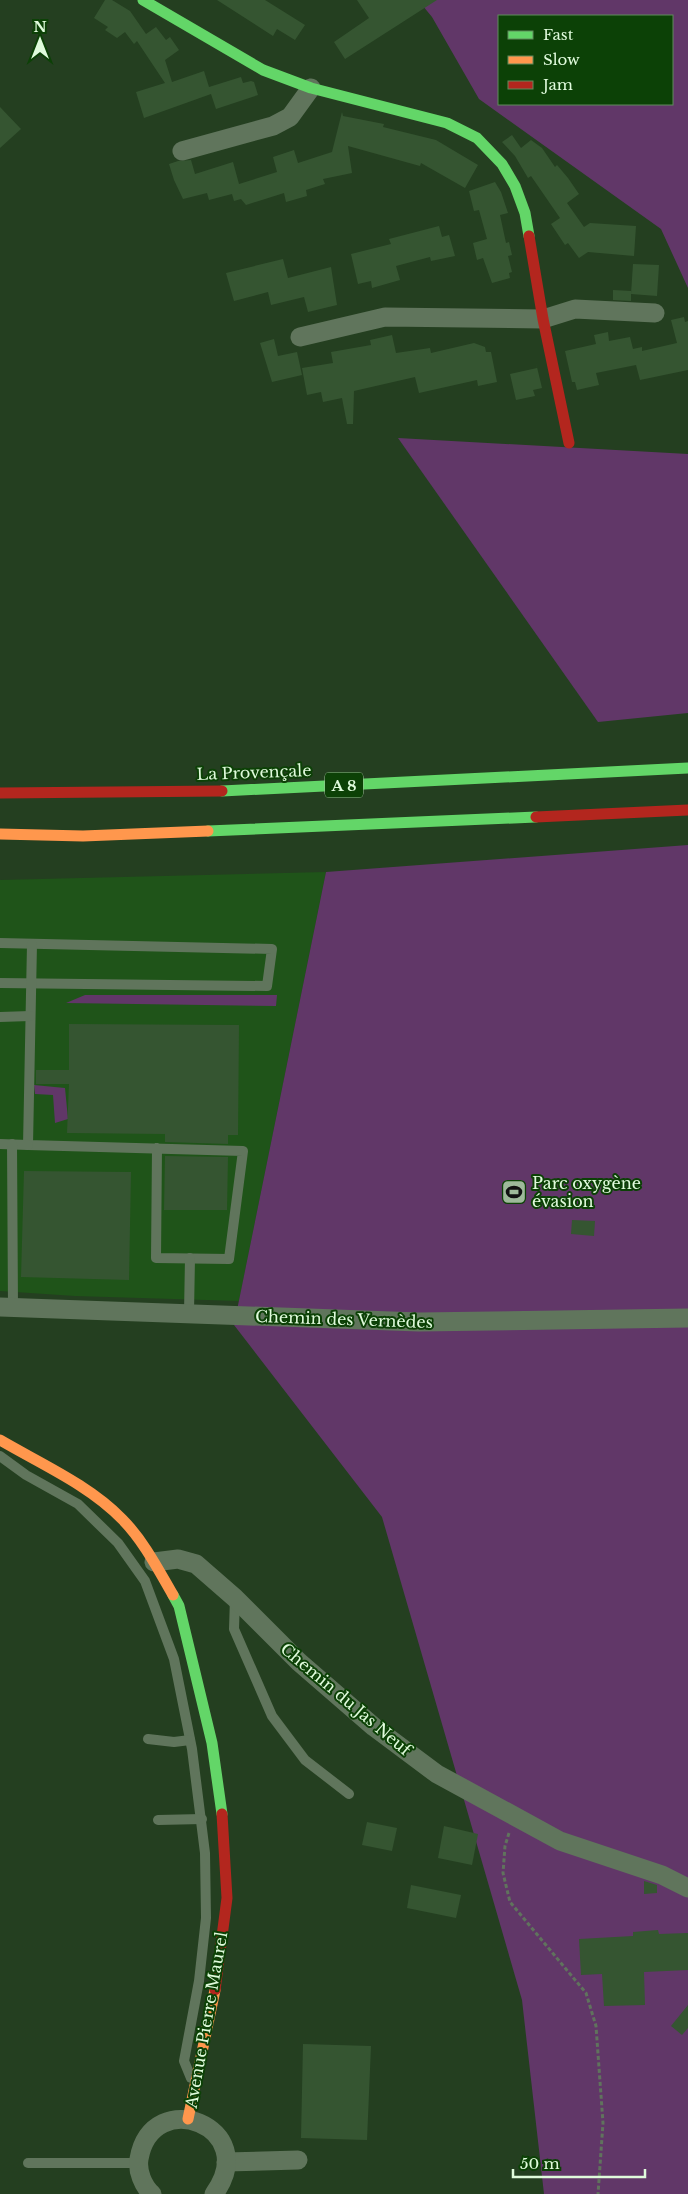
<svg xmlns="http://www.w3.org/2000/svg" width="688" height="2194" viewBox="0 0 688 2194" font-family="'Libre Baskerville',serif">
<style>
.built{fill:#1f5419}
.green{fill:#613768;fill-rule:evenodd}
.building{fill:#355531}
.lines{fill:none;stroke-linecap:round;stroke-linejoin:round}
.path{stroke:#60735d;stroke-width:3;stroke-dasharray:4 2.5;stroke-linecap:butt}
.lane{stroke:#60755c;stroke-width:10}
.street{stroke:#60755c;stroke-width:19}
.fast{stroke:#63d668;stroke-width:11}
.slow{stroke:#ff974d;stroke-width:11}
.jam{stroke:#b3261e;stroke-width:11}
.labels{text-anchor:middle;dominant-baseline:central;stroke-width:4;stroke-linejoin:round;paint-order:stroke}
.shield{fill:#0c4106;stroke:#a0c39c;stroke-width:1}
.shield-label{font-size:15px;font-weight:bold;fill:#e0fbdc}
.street-label{font-size:16px;fill:#e0fbdc;stroke:#0c4106}
.poi-label{font-size:16px;fill:#e0fbdc;stroke:#0c4106;text-anchor:start}
</style>
<rect width="100%" height="100%" fill="#243f20"/>
<!-- built -->
<path class="built" d="M326 872 239 1301 75 1296 0 1291V880Z"/>
<!-- green -->
<g class="green">
<path d="M418 0H688V288L661 229 479 99 432 17ZM499 16H672V104H499Z"/>
<path d="M398 438 688 454V713L598 722Z"/>
<path d="M688 845V2194H544L522 2000 382 1517 234 1325 326 872Z"/>
<path d="M85 995H277L276 1006 66 1003Z"/>
<path d="M34 1085 65 1088 68 1119 55 1123 53 1095 35 1094Z"/>
</g>
<!-- building -->
<g class="building">
<path d="M105 0H112L130 11 146 34 156 27 166 40 170 37 179 50 165 60 172 82 204 71 209 87 241 77 243 83 251 81 254 82 258 95 216 109 211 94 144 118 136 92 165 83 137 41 134 44 125 32 117 38 105 30 108 27 94 18Z"/>
<path d="M217 0H265L305 25 295 40 277 29 273 36Z"/>
<path d="M357 0H437L345 59 334 42 369 18Z"/>
<path d="M0 107 21 129 0 148Z"/>
<path d="M342 112 343 116 384 124 383 127 436 140 478 165 465 188 421 163 420 166 348 146 352 173 323 179 325 184 306 190 307 196 286 202 284 193 246 205 241 199 234 201 232 194 209 200 207 193 183 199 174 180 169 164 178 161 191 160 195 174 233 162 239 184 277 172 273 157 294 150 298 163 332 152Z"/>
<path d="M512 135 521 148 531 140 542 148 555 167 557 165 568 178 579 194 567 203 584 227 590 223 636 226 634 256 588 252 579 258 568 243 565 245 551 224 560 218 531 176 528 178 515 156 502 142Z"/>
<path d="M495 182 501 192 508 213 500 215 506 243 509 242 512 255 508 256 512 272 509 273 510 278 492 283 483 258 477 260 473 243 487 239 479 210 474 211 469 191Z"/>
<path d="M439 226 442 237 449 235 455 256 431 261 430 257 396 266 400 280 372 288 371 281 358 284 351 254 391 244 389 239Z"/>
<path d="M283 259 288 278 331 267 337 305 308 312 304 297 271 305 268 292 234 301 226 273Z"/>
<path d="M633 264 659 265 657 296 631 294Z"/>
<path d="M613 290 631 291V301L613 300Z"/>
<path d="M684 317 685 322 688 321V370L640 380 636 365 596 373 599 385 577 390 575 382H572L565 351 596 344 594 335 608 332 609 341 630 337 633 349 642 347V351L677 343 671 320Z"/>
<path d="M392 335 396 353 430 348 431 353 474 343 485 347 486 352H491L497 382 478 386 477 380 419 393 415 377 354 391 353 424H347L342 398 323 402 321 392 307 395 302 368 333 363 331 352 371 345 370 340Z"/>
<path d="M274 339 278 356 297 352 302 375 272 382 260 343Z"/>
<path d="M536 363 542 388 533 390 535 396 516 400 510 374 537 368Z"/>
<path d="M69 1024 239 1025 238 1135H228V1144L165 1142V1134L67 1133 69 1084H36V1070H69Z"/>
<path d="M165 1156 228 1157 227 1210H164Z"/>
<path d="M24 1171 131 1172 129 1280 21 1277Z"/>
<path d="M572 1220 595 1221 594 1236 571 1234Z"/>
<path d="M367 1822 397 1828 392 1851 362 1845Z"/>
<path d="M444 1826 478 1834 472 1865 438 1858Z"/>
<path d="M644 1881 657 1885V1893L644 1894Z"/>
<path d="M411 1885 461 1895 456 1918 407 1908Z"/>
<path d="M658 1930 659 1934 688 1933V1970L644 1972 645 2005 604 2006 602 1974 581 1975 579 1939 633 1936V1932Z"/>
<path d="M688 2005V2028L682 2035 671 2026Z"/>
<path d="M303 2044 371 2046 367 2140 301 2138Z"/>
</g>
<g class="lines">
<!-- path -->
<path class="path" d="M509 1833 505 1846 503 1873 510 1902 586 1993 596 2026 603 2123 598 2194"/>
<!-- lane -->
<g class="lane">
<path d="M0 943 272 949 267 986 0 983"/>
<path d="M32 944 28 1145 243 1151 229 1259 156 1258 157 1148"/>
<path d="M0 1017 30 1016"/>
<path d="M0 1144 28 1145"/>
<path d="M12 1144 13 1307"/>
<path d="M189 1313 190 1258"/>
<path d="M0 1456 26 1475 78 1504 118 1543 145 1581 174 1659 192 1749 205 1853 206 1918 199 1981 184 2061 191 2078"/>
<path d="M235 1598 234 1629 272 1716 305 1760 349 1794"/>
<path d="M148 1739 174 1742 190 1740"/>
<path d="M158 1820 202 1819"/>
<path d="M28 2163H138"/>
</g>
<!-- street -->
<g class="street">
<path d="M182 151 273 126 290 117 311 88"/>
<path d="M300 337 385 317 543 319 575 309 655 313"/>
<path d="M0 1307 419 1322 688 1318"/>
<path d="M154 1562 178 1559 196 1564 235 1598 299 1662 374 1727 437 1774 560 1841 662 1875 688 1888"/>
<path d="M226 2162 298 2160"/>
<path d="M152 2194C143 2186 137 2171 139 2159 152 2084 263 2127 214 2194"/>
</g>
<!-- fast -->
<g class="fast">
<path d="M143 0 263 70 311 88 447 123 477 138 502 164 515 186 525 213 529 236"/>
<path d="M222 791 688 768"/>
<path d="M208 831 536 817"/>
<path d="M173 1595 179 1606 212 1743 222 1814"/>
</g>
<!-- slow -->
<g class="slow">
<path d="M0 834 83 836 208 831"/>
<path d="M0 1440C41 1464 89 1485 122 1519 143 1540 158 1569 173 1595"/>
<path d="M188 2119 215 1990"/>
</g>
<!-- jam -->
<g class="jam">
<path d="M529 236 543 319 569 443"/>
<path d="M0 793 222 791"/>
<path d="M536 817 688 810"/>
<path d="M215 1990 227 1898 222 1814"/>
</g>
</g>
<!-- icons -->
<defs>
<symbol id="stadium-square" viewBox="-11 -11 22 22"><rect x="-9" y="-9" width="18" height="18" rx="4" fill="#9eb99a" stroke="#0c4106"/><path d="M0-5a6.5 5 0 1 0 0 10a6.5 5 0 1 0 0-10ZM-3.5-1.8h7v3.6h-7Z" fill="#111"/></symbol>
</defs>
<g fill-rule="evenodd">
<use href="#stadium-square" x="500" y="1178" width="28" height="28"/>
</g>
<g class="labels">
<!-- shield labels -->
<rect class="shield" x="325" y="772.5" width="38" height="25" rx="4"/>
<g class="shield-label">
<text x="344" y="785">A 8</text>
</g>
<!-- street labels -->
<g class="street-label">
<text transform="translate(254 772) rotate(-2)">La Provençale</text>
<text transform="translate(344 1319) rotate(2)">Chemin des Vernèdes</text>
<text transform="translate(346 1699) rotate(40)">Chemin du Jas Neuf</text>
<text transform="translate(206 2020) rotate(-80)">Avenue Pierre Maurel</text>
</g>
<!-- poi labels -->
<g class="poi-label">
<text x="532" y="1183">Parc oxygène<tspan x="532" dy="18">évasion</tspan></text>
</g>
</g>
<!-- legend -->
<rect x="498" y="15" width="175" height="90" fill="#0c4106" stroke="#618b5c"/>
<rect x="508" y="31" width="25" height="8" fill="#63d668" stroke="#618b5c"/>
<text x="543" y="40" font-size="15" fill="#e0fbdc">Fast</text>
<rect x="508" y="56" width="25" height="8" fill="#ff974d" stroke="#618b5c"/>
<text x="543" y="65" font-size="15" fill="#e0fbdc">Slow</text>
<rect x="508" y="81" width="25" height="8" fill="#b3261e" stroke="#618b5c"/>
<text x="543" y="90" font-size="15" fill="#e0fbdc">Jam</text>
<!-- north arrow -->
<g transform="translate(40 40)" stroke="#0c4106" stroke-width="4" paint-order="stroke">
<path d="M0-4L9 19L0 12L-9 19Z" fill="#e0fbdc"/>
<text y="-8" font-size="14" font-weight="bold" text-anchor="middle" fill="#e0fbdc">N</text>
</g>
<!-- scale -->
<path d="M513 2169v8h132v-8" fill="none" stroke="#e0fbdc" stroke-width="2.5"/>
<text x="520" y="2169" font-size="15" fill="#e0fbdc" stroke="#0c4106" stroke-width="4" paint-order="stroke">50 m</text>
</svg>
